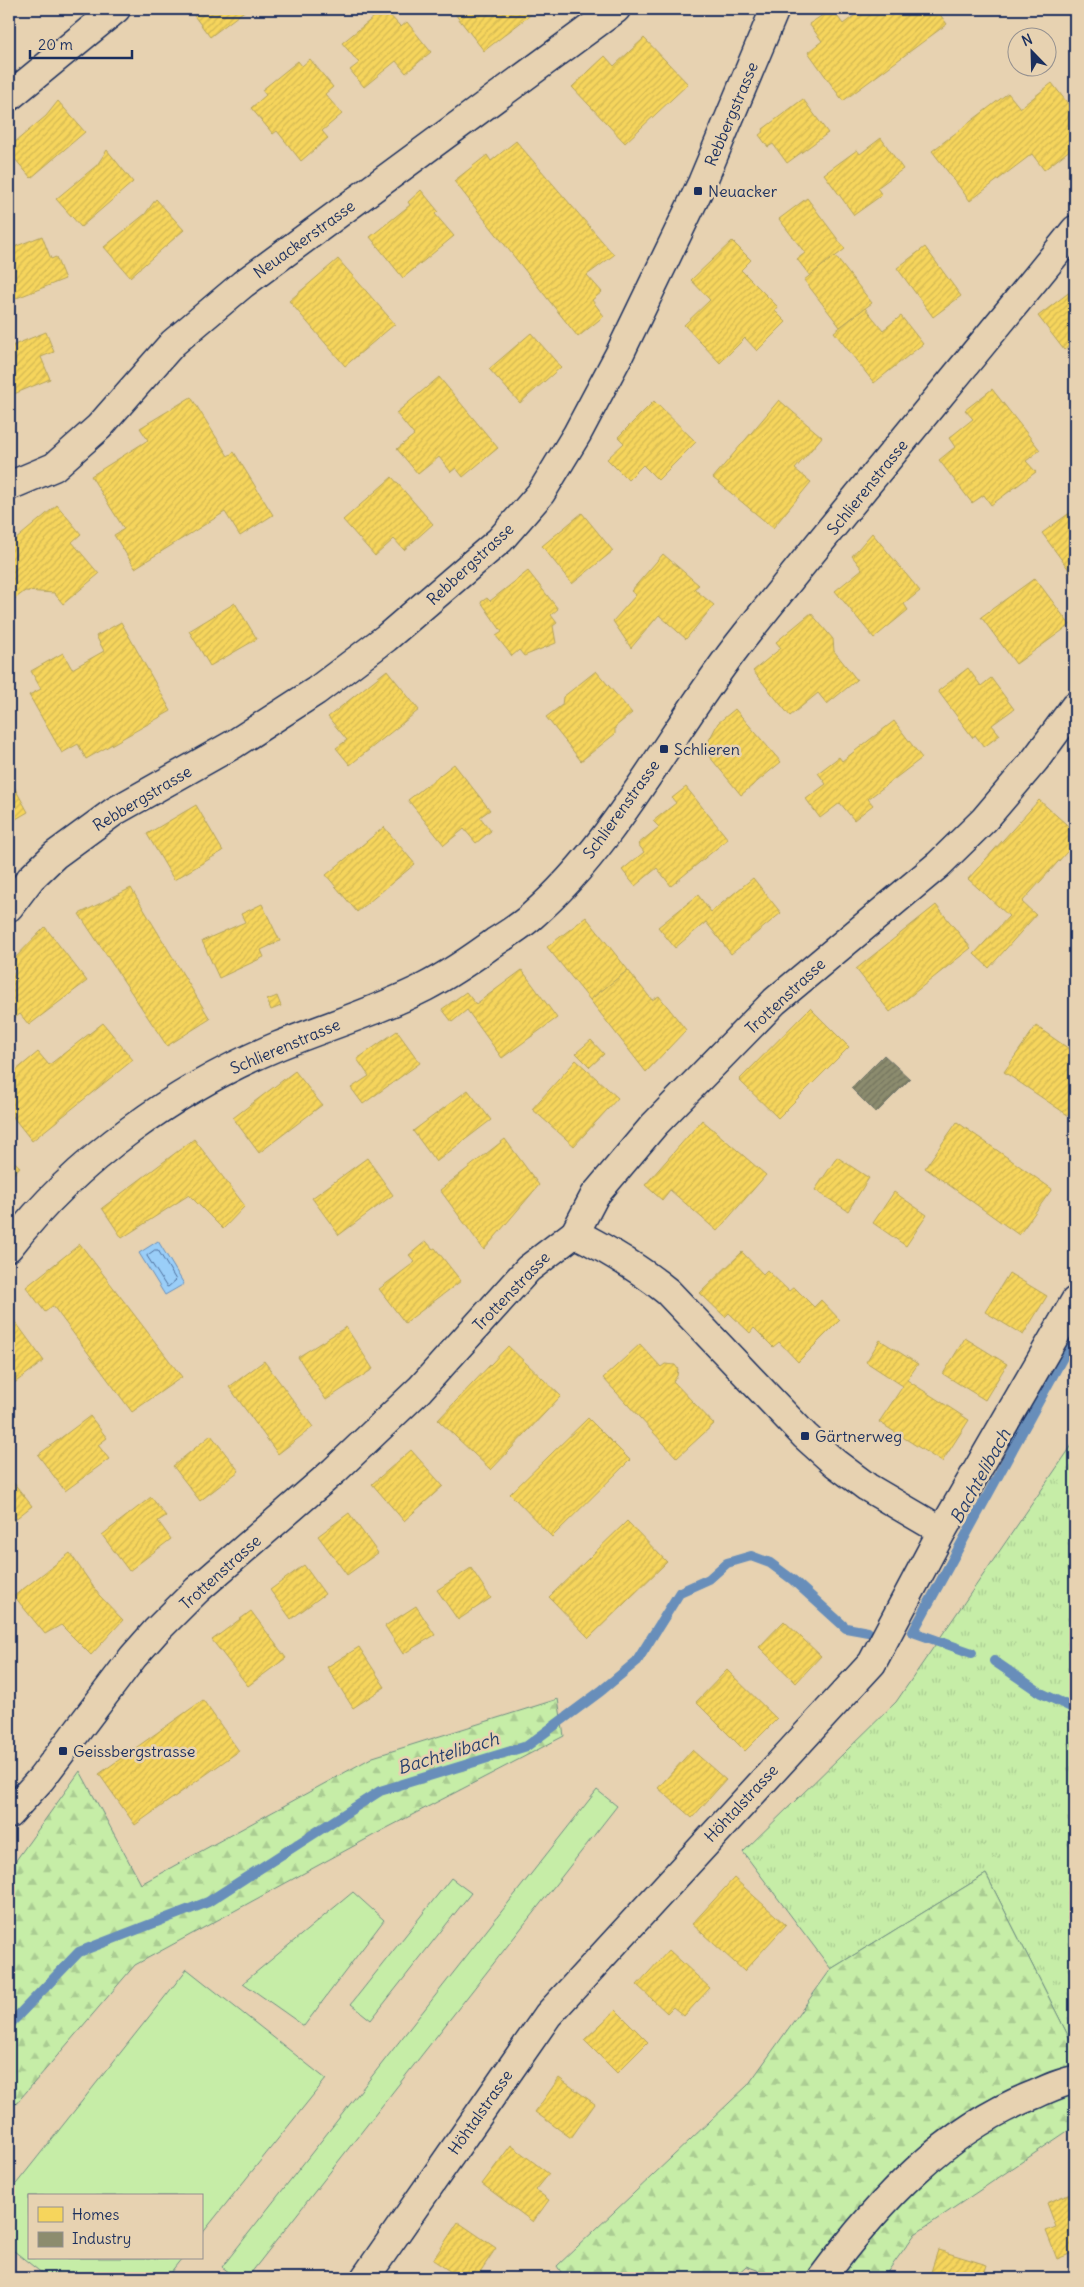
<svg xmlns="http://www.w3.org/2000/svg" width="1084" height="2287" viewBox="0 0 1084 2287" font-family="Delius,sans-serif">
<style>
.grass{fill:url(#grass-tufts);stroke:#708e82}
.forest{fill:url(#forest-firs);stroke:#708e82}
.park{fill:#c6eda7;stroke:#708e82}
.water{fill:#9acef8;stroke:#678eba}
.homes{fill:url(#homes-hatch);stroke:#b4a35d}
.industry{fill:url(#industry-hatch);stroke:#6a7069}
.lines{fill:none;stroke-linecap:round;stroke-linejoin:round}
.shore{stroke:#4e6f9c;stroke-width:1}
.stream{stroke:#678eba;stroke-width:10}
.street-casing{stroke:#1b2f5e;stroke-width:31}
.secondary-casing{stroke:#1b2f5e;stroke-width:31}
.street{stroke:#e7d2b1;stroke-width:28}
.secondary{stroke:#e7d2b1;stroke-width:28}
.poi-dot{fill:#1b2f5e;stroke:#e7d2b1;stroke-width:2}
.labels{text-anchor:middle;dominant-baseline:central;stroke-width:5;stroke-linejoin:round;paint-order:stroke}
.street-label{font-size:16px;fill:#1b2f5e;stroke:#e7d2b1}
.poi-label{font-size:16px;fill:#1b2f5e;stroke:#e7d2b1;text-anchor:start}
.water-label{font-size:18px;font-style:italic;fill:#283f6d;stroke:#e7d2b1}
</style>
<defs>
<pattern id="grass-tufts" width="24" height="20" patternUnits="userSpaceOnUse" patternTransform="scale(1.25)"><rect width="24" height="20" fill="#c6eda7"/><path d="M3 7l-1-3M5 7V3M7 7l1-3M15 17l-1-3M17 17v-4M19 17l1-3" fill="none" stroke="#aacc92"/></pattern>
<pattern id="forest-firs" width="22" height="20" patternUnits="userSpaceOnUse" patternTransform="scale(1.25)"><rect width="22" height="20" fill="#c6eda7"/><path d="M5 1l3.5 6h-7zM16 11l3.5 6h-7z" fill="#aacc92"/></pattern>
<pattern id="homes-hatch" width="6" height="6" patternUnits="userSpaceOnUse" patternTransform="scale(1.25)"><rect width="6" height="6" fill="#f6d55c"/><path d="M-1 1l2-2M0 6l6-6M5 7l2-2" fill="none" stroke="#d2b752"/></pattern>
<pattern id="industry-hatch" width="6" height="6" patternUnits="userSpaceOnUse" patternTransform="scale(1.25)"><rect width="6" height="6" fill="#8c8c6e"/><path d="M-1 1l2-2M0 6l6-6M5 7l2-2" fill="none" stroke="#72735e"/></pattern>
</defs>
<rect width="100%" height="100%" fill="#e7d2b1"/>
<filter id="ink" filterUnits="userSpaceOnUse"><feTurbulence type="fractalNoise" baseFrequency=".02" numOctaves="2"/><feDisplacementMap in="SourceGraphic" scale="10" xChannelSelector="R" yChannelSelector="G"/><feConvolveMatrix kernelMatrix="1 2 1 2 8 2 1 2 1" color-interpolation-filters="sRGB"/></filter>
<g filter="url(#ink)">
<!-- grass -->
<path class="grass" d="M1075 1441V2049L986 1874 831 1969 743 1852 896 1702Z"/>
<!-- forest -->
<g class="forest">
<path d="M558 1699 564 1736 385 1829 135 1965 9 2112V1870L80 1771 141 1884 373 1757Z"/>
<path d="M986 1874 1075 2049V2126L915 2234 883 2278H779L746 2266 733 2278H565L557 2266 748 2085 831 1969Z"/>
</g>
<!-- park -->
<g class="park">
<path d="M597 1790 617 1806 247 2278H237L222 2267Z"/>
<path d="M451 1878 471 1893 371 2020 351 2004Z"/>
<path d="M353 1892 384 1920 304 2026 243 1983Z"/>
<path d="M187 1969 326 2079 201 2235V2196H29V2258H182L166 2278H48L9 2247V2193Z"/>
</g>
<!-- water -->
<path class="water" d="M158 1241 184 1284 165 1295 139 1253Z"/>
<!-- homes -->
<g class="homes">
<path d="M189 9H247L210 37Z"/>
<path d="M384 9 401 27 407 22 431 52 406 73 396 61 364 87 350 70 359 63 342 43Z"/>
<path d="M451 9H538L484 51Z"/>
<path d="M832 9 843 24 855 15 851 9H936L947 24 843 101 808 52 822 41 809 24Z"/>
<path d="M644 38 688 84 625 143 572 87 605 56 614 66Z"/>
<path d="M310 59 333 87 325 94 342 114 322 131 328 138 301 161 277 131 273 134 251 108 266 95 262 90 298 61 302 66Z"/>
<path d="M1052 83 1075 113V146L1044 170 1032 154 970 201 932 151 1008 93 1020 108Z"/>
<path d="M803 99 828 133 787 163 773 144 768 147 759 135 764 131 763 129Z"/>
<path d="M58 101 85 132 31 178 9 152V147L46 116Z"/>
<path d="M881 138 903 169 877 188 882 195 854 215 824 174 857 150 860 154Z"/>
<path d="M516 141 614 255 587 275 602 292 592 300 604 316 578 337 454 181 487 155 491 161Z"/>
<path d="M107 150 133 182 81 227 56 199 97 165Z"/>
<path d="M421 190 438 211 435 214 454 236 403 278 370 237 410 205 408 202Z"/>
<path d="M807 198 845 249 810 276 797 259 805 253 779 219Z"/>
<path d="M156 199 184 230 130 277 104 247 145 214Z"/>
<path d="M42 236 51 259 56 257 65 279 9 301V249Z"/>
<path d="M732 241 751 260 741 270 778 307 775 311 786 322 757 351 745 338 720 363 684 325 710 300 691 280Z"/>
<path d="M925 247 961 296 933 317 897 268Z"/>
<path d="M835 256 872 303 840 327 804 280Z"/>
<path d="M338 259 395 324 345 366 289 301Z"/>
<path d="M1075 288V341L1064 350 1038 316Z"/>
<path d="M865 308 883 330 901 316 923 344 874 383 834 332Z"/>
<path d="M46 332 54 352 41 357 50 379 9 396V347Z"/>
<path d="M531 333 561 367 520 403 489 369Z"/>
<path d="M439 377 498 448 463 477 456 468 451 472 439 457 418 474 397 449 414 435 396 413Z"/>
<path d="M992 389 1040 450 1026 461 1036 472 991 505 984 495 972 503 939 460 955 447 949 438 973 419 965 410Z"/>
<path d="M191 397 228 456 234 452 273 515 240 536 225 512 135 568 114 535 124 529 91 476 148 440 140 428Z"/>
<path d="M779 400 822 437 795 469 811 482 773 528 713 478Z"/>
<path d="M654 401 696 442 658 480 643 465 628 480 607 459 624 443 618 437Z"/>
<path d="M392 477 433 524 404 550 394 539 375 556 343 520Z"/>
<path d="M57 505 81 534 72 542 99 574 63 604 54 593 25 591 12 601 9 597V545Z"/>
<path d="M1075 509V578L1042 533Z"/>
<path d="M582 513 613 551 572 584 542 546Z"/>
<path d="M872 533 920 591 904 604 908 610 874 638 835 591 862 569 852 556Z"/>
<path d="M663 554 699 585 694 589 714 605 686 639 659 615 631 648 613 621 636 595 631 591Z"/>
<path d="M528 571 558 609 551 615 557 623 553 626 556 643 524 656 519 650 512 656 496 636 502 632 481 602 487 598 490 601Z"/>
<path d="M1035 578 1070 625 1016 664 981 617Z"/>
<path d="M235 603 257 639 210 666 189 631Z"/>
<path d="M811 613 833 639 834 651 857 680 827 704 818 693 790 716 753 671 781 648 776 642Z"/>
<path d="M121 622 171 711 86 759 78 744 62 753 29 695 41 689 31 671 63 653 72 669 104 651 96 636Z"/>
<path d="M968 668 981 686 991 678 1014 709 992 725 1000 735 984 747 975 735 973 738 938 691Z"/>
<path d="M387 670 419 710 350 765 336 748 347 740 328 717Z"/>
<path d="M596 671 632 713 615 727V734L581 761 546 717 562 705 563 697Z"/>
<path d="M735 709 781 762 741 795 704 750 718 723Z"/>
<path d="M894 721 922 758 868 799 873 805 854 820 840 803 820 818 806 799 826 784 818 773 839 757 842 761Z"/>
<path d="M454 764 490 810 480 817 491 831 476 843 464 829 444 845 408 800Z"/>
<path d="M9 778 28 812 9 823Z"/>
<path d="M686 787 728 839 671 886 657 868 635 886 622 870 644 852 638 844 659 827 653 821 676 803 672 798Z"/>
<path d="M1039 800 1075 832V843L1022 902 1036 915 989 968 974 954 1009 916 968 879Z"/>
<path d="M196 805 223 851 174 880 147 834Z"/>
<path d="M384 827 415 864 357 912 326 875Z"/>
<path d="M753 878 781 913 731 954 706 922 675 948 658 927 698 895 711 912Z"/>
<path d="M131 888 210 1019 167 1046 79 914Z"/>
<path d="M262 904 280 941 261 950 264 957 219 978 202 941 245 922 241 914Z"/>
<path d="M936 905 971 948 890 1012 856 969Z"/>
<path d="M586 917 628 970 590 1000 547 947Z"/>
<path d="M45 927 87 981 29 1025 20 1014 9 1022V977L16 971 9 964Z"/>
<path d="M522 970 557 1018 502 1058 467 1010 452 1022 442 1009 466 992 476 1004Z"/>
<path d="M628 970 652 1000 659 996 686 1030 646 1072 590 1000Z"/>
<path d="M277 996 281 1006 271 1010 267 1000Z"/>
<path d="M810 1008 849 1047 778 1118 739 1080Z"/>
<path d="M103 1023 133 1060 32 1141 9 1112V1076L38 1052 49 1065Z"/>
<path d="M1036 1026 1075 1053V1120L1004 1072Z"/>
<path d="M397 1031 420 1063 363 1104 351 1088 369 1076 357 1059Z"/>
<path d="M591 1040 604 1054 590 1067 576 1053Z"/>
<path d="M576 1060 618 1098 574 1146 532 1109Z"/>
<path d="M295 1071 322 1105 259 1153 233 1118Z"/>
<path d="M468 1090 491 1120 436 1162 413 1131Z"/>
<path d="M702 1120 766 1175 717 1231 670 1190 662 1200 645 1185Z"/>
<path d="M957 1122 1052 1189 1019 1235 925 1168Z"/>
<path d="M194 1139 245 1206 223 1229 189 1195 122 1238 102 1208Z"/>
<path d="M505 1139 539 1185 484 1250 440 1190Z"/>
<path d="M9 1157 20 1167 9 1179Z"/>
<path d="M837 1157 869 1178 848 1211 815 1190Z"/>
<path d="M367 1158 393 1195 339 1235 312 1198Z"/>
<path d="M894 1192 927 1215 906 1246 873 1223Z"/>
<path d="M426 1241 433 1249 435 1248 461 1281 405 1323 379 1289 415 1262 409 1255Z"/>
<path d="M80 1244 182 1377 132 1412 53 1306 45 1312 26 1287Z"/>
<path d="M742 1252 763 1274 767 1270 789 1291 794 1287 814 1307 821 1300 840 1320 798 1362 779 1342 773 1347 754 1328 750 1333 729 1313 725 1317 700 1293Z"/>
<path d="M1009 1273 1047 1296 1023 1335 985 1312Z"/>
<path d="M9 1313 44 1361 9 1387Z"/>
<path d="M346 1327 373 1369 326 1400 298 1357Z"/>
<path d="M965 1338 1007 1364 985 1400 943 1374Z"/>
<path d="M880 1340 918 1364 907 1380 969 1420 942 1462 879 1422 903 1386 866 1362Z"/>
<path d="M640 1344 661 1367 665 1364 675 1365 678 1369 677 1376 673 1381 714 1424 677 1458 603 1378Z"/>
<path d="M508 1346 561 1396 491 1470 438 1420Z"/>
<path d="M264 1361 313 1427 278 1454 229 1387Z"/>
<path d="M90 1416 107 1438 98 1445 109 1459 65 1491 38 1455Z"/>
<path d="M588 1418 630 1460 552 1537 510 1494Z"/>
<path d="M211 1435 239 1471 200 1501 173 1466Z"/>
<path d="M411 1450 443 1486 404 1521 372 1484Z"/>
<path d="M9 1477 32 1506 9 1524Z"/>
<path d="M151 1497 166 1516 158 1521 171 1539 129 1571 102 1535Z"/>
<path d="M349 1513 378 1553 347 1575 318 1536Z"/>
<path d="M627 1521 667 1562 589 1638 549 1597Z"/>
<path d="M70 1553 99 1595 123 1620 91 1655 61 1625 45 1634 14 1596Z"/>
<path d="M304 1565 325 1594 291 1619 270 1590Z"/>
<path d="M471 1568 491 1598 458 1620 437 1590Z"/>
<path d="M416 1606 435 1635 403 1654 385 1626Z"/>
<path d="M251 1611 286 1658 248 1686 212 1640Z"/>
<path d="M784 1621 821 1656 796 1683 759 1647Z"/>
<path d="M359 1647 385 1687 353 1708 327 1667Z"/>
<path d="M727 1670 777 1719 745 1751 696 1702Z"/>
<path d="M203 1700 239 1751 135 1825 99 1774Z"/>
<path d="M692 1750 726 1780 692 1818 658 1788Z"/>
<path d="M734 1878 786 1925 744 1971 692 1924Z"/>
<path d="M669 1950 710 1988 684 2016 673 2007 667 2013 637 1985Z"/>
<path d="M616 2010 648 2042 617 2073 584 2040Z"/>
<path d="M559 2078 595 2104 571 2138 535 2112Z"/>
<path d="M511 2145 549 2174 536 2190 549 2200 533 2222 482 2184Z"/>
<path d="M1075 2191V2252L1057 2259 1046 2231 1056 2227 1047 2203Z"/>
<path d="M458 2222 496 2248 476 2278H460L433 2260Z"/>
<path d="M938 2250 987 2265 983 2278H929Z"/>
</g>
<!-- industry -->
<path class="industry" d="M884 1055 910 1079 876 1113 851 1088Z"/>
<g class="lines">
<!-- shore -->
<path class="shore" d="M155 1250H158L176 1280 168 1287 166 1286 147 1256Z"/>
<!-- stream -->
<g class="stream">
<path d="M972 1653 913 1632 1075 1335"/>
<path d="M994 1661 1041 1693 1075 1709"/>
<path d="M9 2025 79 1952 208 1902 380 1791 527 1746 601 1691 637 1661 680 1592 709 1579 727 1563 751 1556 770 1563 793 1580 846 1628 868 1632"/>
</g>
<defs>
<g id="street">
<path d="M9 97 116 9"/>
<path d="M9 486 54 467 99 427 173 343 243 284 616 9"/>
<path d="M9 907 31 878 55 855 115 811 234 744 316 691 386 638 500 540 541 493 577 434 620 353 702 183 775 9"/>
<path d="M575 1233C608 1250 639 1268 668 1292L805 1436 835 1463 867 1487 942 1531"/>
<path d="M9 1247C76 1160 177 1088 278 1046 327 1026 378 1011 425 987 450 974 473 958 495 942 508 934 521 926 532 916 616 843 669 734 737 646 847 506 963 369 1075 230"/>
<path d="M9 1814 41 1779 133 1657 156 1631 197 1590 334 1471 420 1389 528 1269 575 1233 595 1195 654 1125 775 1001 938 865 984 820 1035 760 1075 706"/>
<path d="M365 2278 548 2015 872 1663 942 1531 1075 1301"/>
</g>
<path id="secondary" d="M822 2278C879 2201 945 2129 1036 2094 1049 2088 1062 2082 1075 2080"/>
</defs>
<!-- street casing -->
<use href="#street" class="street-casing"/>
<!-- secondary casing -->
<use href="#secondary" class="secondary-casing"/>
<!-- street -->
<use href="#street" class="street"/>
<!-- secondary -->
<use href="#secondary" class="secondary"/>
</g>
</g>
<!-- markers -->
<g class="poi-dot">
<rect x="693" y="186" width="10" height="10" rx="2.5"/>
<rect x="659" y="744" width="10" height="10" rx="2.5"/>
<rect x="800" y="1431" width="10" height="10" rx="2.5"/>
<rect x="58" y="1746" width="10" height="10" rx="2.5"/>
</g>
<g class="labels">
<!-- street labels -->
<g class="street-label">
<text transform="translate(731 114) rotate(-67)">Rebbergstrasse</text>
<text transform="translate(304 239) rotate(-36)">Neuackerstrasse</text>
<text transform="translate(867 487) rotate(-51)">Schlierenstrasse</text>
<text transform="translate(470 564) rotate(-43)">Rebbergstrasse</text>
<text transform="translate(142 798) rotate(-31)">Rebbergstrasse</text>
<text transform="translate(621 809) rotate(-54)">Schlierenstrasse</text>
<text transform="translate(785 996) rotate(-43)">Trottenstrasse</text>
<text transform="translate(285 1046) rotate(-23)">Schlierenstrasse</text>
<text transform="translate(511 1291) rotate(-46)">Trottenstrasse</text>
<text transform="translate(220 1572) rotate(-42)">Trottenstrasse</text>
<text transform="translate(741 1803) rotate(-47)">Höhtalstrasse</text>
<text transform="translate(480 2112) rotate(-55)">Höhtalstrasse</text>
</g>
<!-- poi labels -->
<g class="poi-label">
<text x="708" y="191">Neuacker</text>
<text x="674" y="749">Schlieren</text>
<text x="815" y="1436">Gärtnerweg</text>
<text x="73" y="1751">Geissbergstrasse</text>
</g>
<!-- water labels -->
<g class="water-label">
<text transform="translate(980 1476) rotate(-61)">Bachtelibach</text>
<text transform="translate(448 1753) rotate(-17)">Bachtelibach</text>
</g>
</g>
<!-- margin -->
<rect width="1084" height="2287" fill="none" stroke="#e7d2b1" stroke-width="30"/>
<rect x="15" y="15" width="1054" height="2257" fill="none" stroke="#1b2f5e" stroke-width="2" filter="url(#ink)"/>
<!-- legend -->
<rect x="28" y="2194" width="175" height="65" fill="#e7d2b1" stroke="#959190"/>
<rect x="38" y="2207" width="25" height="15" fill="#f6d55c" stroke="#959190"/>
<text x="72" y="2220" font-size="15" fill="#1b2f5e">Homes</text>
<rect x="38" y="2232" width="25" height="15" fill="#8c8c6e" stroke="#959190"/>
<text x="72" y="2244" font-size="15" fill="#1b2f5e">Industry</text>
<!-- north arrow -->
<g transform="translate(1032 52) rotate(337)"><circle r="24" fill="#e7d2b1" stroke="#959190"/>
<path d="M0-4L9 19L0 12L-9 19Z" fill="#1b2f5e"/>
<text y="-8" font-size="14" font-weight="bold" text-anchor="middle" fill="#1b2f5e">N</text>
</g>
<!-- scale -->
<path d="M30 50v8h102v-8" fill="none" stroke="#1b2f5e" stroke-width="2.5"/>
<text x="38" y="50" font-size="15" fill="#1b2f5e" stroke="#e7d2b1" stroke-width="4" paint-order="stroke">20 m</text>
</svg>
